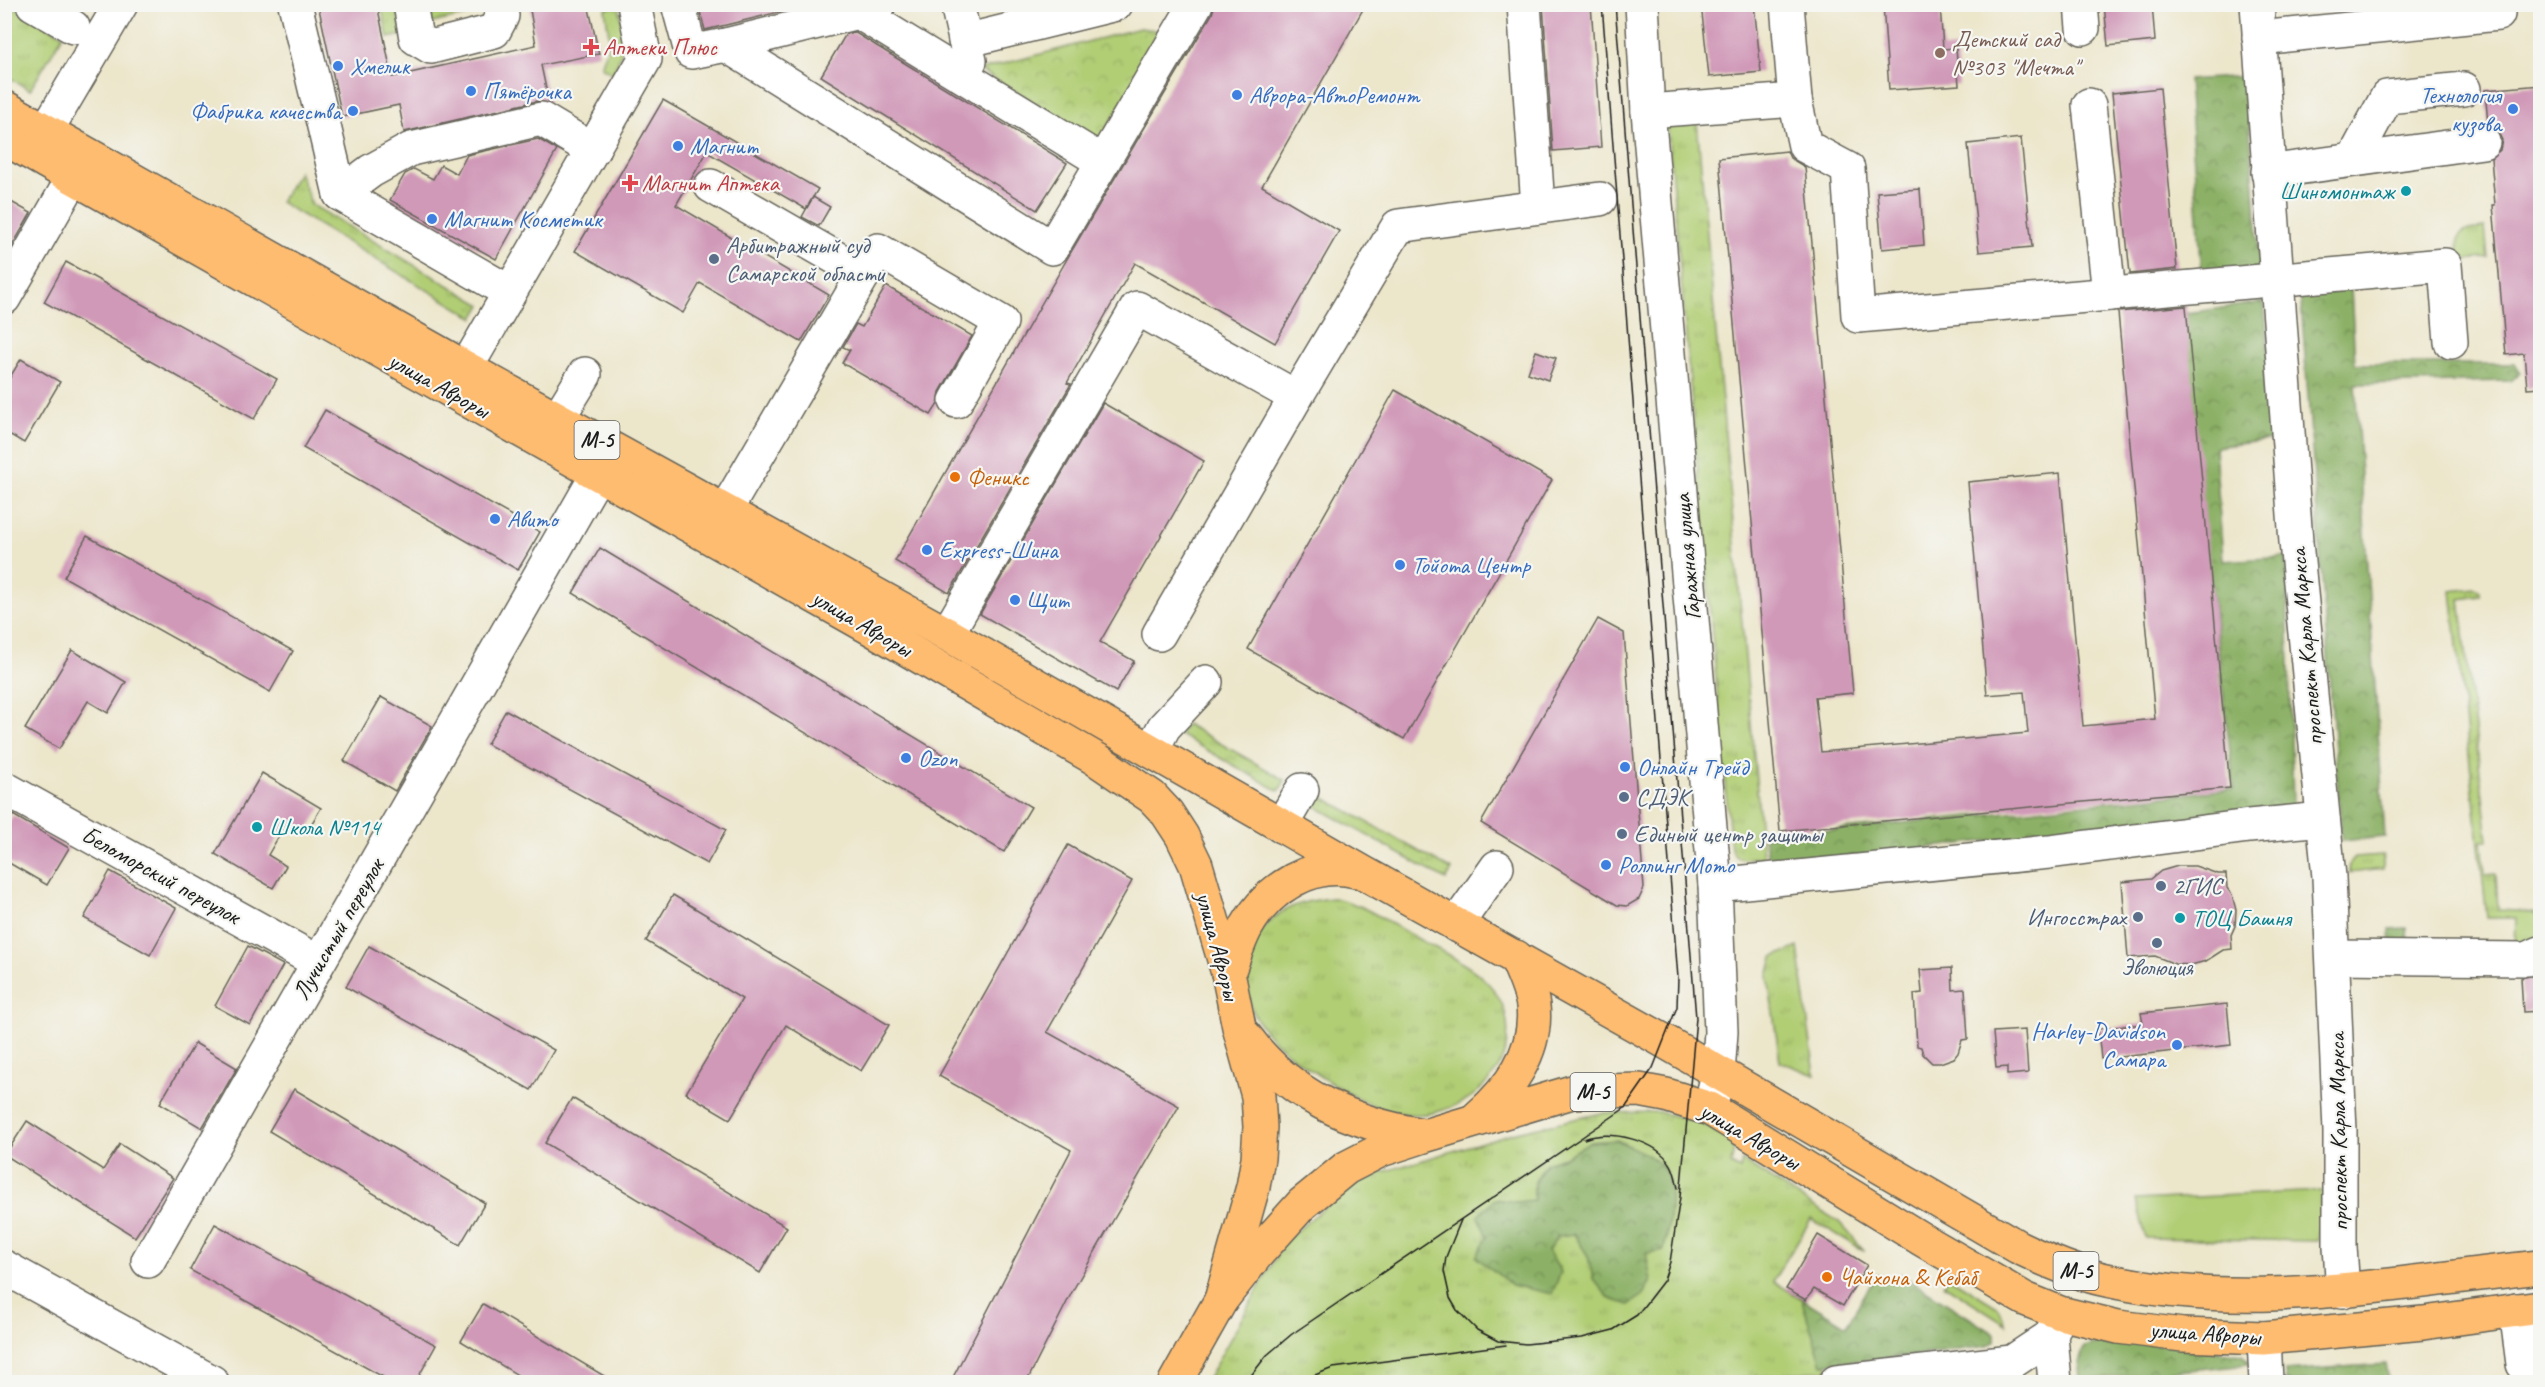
<svg xmlns="http://www.w3.org/2000/svg" width="2545" height="1387" viewBox="0 0 2545 1387" font-family="Caveat,sans-serif">
<style>
.grass{fill:url(#grass-tufts);stroke:#667548;stroke-width:1.5}
.forest{fill:url(#forest-crowns);stroke:#546641;stroke-width:1.5}
.park{fill:url(#park-crowns);stroke:#667548;stroke-width:1.5}
.pitch{fill:#b1ce74;stroke:#667548;stroke-width:1.5}
.building{fill:#d099b8}
.lines{fill:none;stroke-linecap:round;stroke-linejoin:round}
.minor-casing{stroke:#656359;stroke-width:36}
.major-casing{stroke:#656359;stroke-width:36}
.minor{stroke:#fff;stroke-width:33}
.major{stroke:#febc70;stroke-width:33}
.tram{stroke:#1c1c1c;stroke-width:1.5}
.health-dot{fill:#e0444e;stroke:#f6f6f2;stroke-width:2}
.education-dot{fill:#8d6e63;stroke:#f6f6f2;stroke-width:2}
.shop-dot{fill:#3f7fe0;stroke:#f6f6f2;stroke-width:2}
.culture-dot{fill:#0f9aa8;stroke:#f6f6f2;stroke-width:2}
.service-dot{fill:#5c6f8a;stroke:#f6f6f2;stroke-width:2}
.food-dot{fill:#e8710a;stroke:#f6f6f2;stroke-width:2}
.labels{text-anchor:middle;dominant-baseline:central;stroke-width:4.5;stroke-linejoin:round;paint-order:stroke}
.shield{fill:#f6f6f2;stroke:#5d5d5c;stroke-width:1.5}
.shield-label{font-size:22px;font-weight:bold;fill:#1c1c1c}
.education-label{font-size:24px;fill:#785e54;stroke:#f6f6f2;text-anchor:start}
.health-label{font-size:24px;fill:#be3a42;stroke:#f6f6f2;text-anchor:start}
.shop-label{font-size:24px;fill:#366cbe;stroke:#f6f6f2;text-anchor:start}
.culture-label{font-size:24px;fill:#0d838f;stroke:#f6f6f2;text-anchor:start}
.service-label{font-size:24px;fill:#4e5e75;stroke:#f6f6f2;text-anchor:start}
.street-label{font-size:24px;fill:#1c1c1c;stroke:#f6f6f2}
.food-label{font-size:24px;fill:#c56008;stroke:#f6f6f2;text-anchor:start}
</style>
<defs>
<pattern id="grass-tufts" width="24" height="20" patternUnits="userSpaceOnUse" patternTransform="scale(1.5)"><rect width="24" height="20" fill="#b1ce74"/><path d="M3 7l-1-3M5 7V3M7 7l1-3M15 17l-1-3M17 17v-4M19 17l1-3" fill="none" stroke="#98b064"/></pattern>
<pattern id="forest-crowns" width="20" height="18" patternUnits="userSpaceOnUse" patternTransform="scale(1.5)"><rect width="20" height="18" fill="#8cb166"/><path d="M2 6a3 3 0 1 1 6 0M12 15a3 3 0 1 1 6 0" fill="none" stroke="#728f53"/></pattern>
<pattern id="park-crowns" width="20" height="18" patternUnits="userSpaceOnUse" patternTransform="scale(1.5)"><rect width="20" height="18" fill="#b1ce74"/><path d="M2 6a3 3 0 1 1 6 0M12 15a3 3 0 1 1 6 0" fill="none" stroke="#98b064"/></pattern>
</defs>
<rect width="100%" height="100%" fill="#f6f6f2"/>
<filter id="ink" filterUnits="userSpaceOnUse"><feTurbulence type="fractalNoise" baseFrequency=".0167" numOctaves="2"/><feDisplacementMap in="SourceGraphic" scale="12" xChannelSelector="R" yChannelSelector="G"/><feConvolveMatrix kernelMatrix="1 2 1 2 8 2 1 2 1" color-interpolation-filters="sRGB"/></filter>
<filter id="wash" filterUnits="userSpaceOnUse"><feTurbulence type="fractalNoise" baseFrequency=".008" numOctaves="4" result="noise"/><feDisplacementMap in="SourceGraphic" scale="24" xChannelSelector="R" yChannelSelector="G"/><feGaussianBlur stdDeviation="1.35" result="paint"/><feColorMatrix in="noise" values="0 0 0 0 0 0 0 0 0 0 0 0 0 0 0 0 0 1.4 0 .05"/><feComposite in="paint" operator="in"/></filter>
<g filter="url(#wash)">
<rect width="100%" height="100%" fill="#ece6cb"/>
<!-- grass -->
<g class="grass">
<path d="M5 5H10L63 35 30 90 5 75Z"/>
<path d="M381 5H396L402 35 388 38Z"/>
<path d="M619 5 624 46 613 74 601 67 610 42 605 9Z"/>
<path d="M1696 111 1763 857 1742 859 1735 856 1731 850 1667 120Z"/>
<path d="M299 172 312 205 482 305 474 318 280 202Z"/>
<path d="M2485 228 2488 258 2459 260C2457 233 2458 230 2485 228Z"/>
<path d="M2475 588 2480 591V596L2460 599 2488 841H2482L2485 875 2496 874 2498 910 2533 912 2540 917V948L2515 949 2516 918H2487L2451 591Z"/>
<path d="M1186 724 1285 780 1279 791 1180 735Z"/>
<path d="M1314 792 1452 870 1446 880 1308 802Z"/>
<path d="M2383 855V869L2350 873 2349 864 2355 857Z"/>
<path d="M1333 898C1362 903 1386 921 1411 935 1448 956 1501 974 1507 1022 1509 1038 1507 1051 1499 1066 1486 1089 1465 1104 1440 1111 1424 1116 1406 1115 1390 1111 1353 1101 1282 1056 1260 1024 1236 989 1244 935 1282 912 1298 902 1315 900 1333 898Z"/>
<path d="M1798 947 1815 1075 1780 1062 1768 977 1773 957Z"/>
<path d="M1659 1112 1702 1123 1736 1140 1731 1164 1740 1169 1742 1161 1839 1222 1865 1251 1811 1219 1773 1281 1808 1303 1829 1370 1709 1382H1206L1285 1241 1357 1180 1516 1132 1602 1113Z"/>
<path d="M1950 1278 1999 1308 2006 1324 1943 1284Z"/>
</g>
<!-- forest -->
<g class="forest">
<path d="M2246 76 2260 270 2202 274 2188 80Z"/>
<path d="M2351 287 2355 364H2514L2521 372 2511 381 2355 384 2385 837 2342 841 2300 291Z"/>
<path d="M2264 302 2276 439 2215 447 2223 561 2286 557 2293 806 1774 865 1769 862 1764 837 2234 789 2181 314Z"/>
<path d="M2407 928 2408 946 2391 948 2390 929Z"/>
<path d="M1617 1140C1630 1147 1647 1153 1659 1163 1678 1178 1668 1229 1664 1250L1646 1253 1651 1281 1642 1296 1629 1305 1610 1299 1593 1279 1588 1256 1574 1234 1558 1236 1548 1251 1561 1272 1552 1294 1512 1285 1476 1257 1487 1237 1478 1215 1495 1199 1517 1202 1534 1200V1183L1546 1163 1567 1156 1589 1142Z"/>
<path d="M1877 1274 1894 1284 1900 1274 1995 1334V1341L1988 1346 1911 1356 1822 1364 1801 1298 1846 1326Z"/>
<path d="M2110 1339 2243 1355 2250 1364 2080 1381 2079 1363 2084 1347Z"/>
<path d="M2386 1364 2389 1382H2286L2285 1371Z"/>
</g>
<!-- park -->
<g class="park">
<path d="M419 5H484L485 11 423 25Z"/>
<path d="M1140 28 1155 30 1160 39 1099 142 980 70Z"/>
</g>
<!-- pitch -->
<path class="pitch" d="M2322 1191 2318 1241 2146 1238 2136 1200Z"/>
<g id="blocks">
<!-- building -->
<g class="building">
<path d="M318 4H377L392 77 536 45 529 4H588L599 54 541 65 549 103 537 101 404 132 399 105 342 117Z"/>
<path d="M698 4H786L787 10 705 30Z"/>
<path d="M1215 4H1366L1262 186 1339 231 1275 343 1135 263 1067 383 1071 384 949 593 895 561 1067 259 1212 14Z"/>
<path d="M1543 4H1591L1601 147 1553 151Z"/>
<path d="M1701 4H1754L1761 72 1709 77Z"/>
<path d="M1883 4H1940L1943 49 1956 48 1959 85 1889 90Z"/>
<path d="M2104 4H2152L2155 41 2108 46Z"/>
<path d="M854 32 1067 163 1037 210 821 76 846 34Z"/>
<path d="M2541 85V387L2527 388 2524 353 2506 355 2493 205H2495L2491 158 2500 150 2502 140 2497 130 2488 124 2485 90Z"/>
<path d="M2160 88 2177 269 2130 274 2112 93Z"/>
<path d="M663 100 818 189 806 209 707 152 676 205 829 295 801 342 700 283 683 313 575 251Z"/>
<path d="M2021 138 2032 247 1979 252 1968 144Z"/>
<path d="M538 139 557 150 496 259 390 200 405 174 414 169 433 179 441 165 457 174 467 155Z"/>
<path d="M1787 151 1790 158 1805 167 1853 693 1815 697 1821 752 2028 733 2024 692 1987 695 1968 482 2060 473 2083 726 2155 719 2118 312 2186 306 2230 788 1780 831 1719 158Z"/>
<path d="M1920 189 1924 245 1882 249 1877 192Z"/>
<path d="M813 197 830 207 819 226 802 217Z"/>
<path d="M4 198 31 213 4 260Z"/>
<path d="M66 262 277 379 254 419 44 302Z"/>
<path d="M886 286 972 336 940 392 938 404 931 415 842 363 850 350 843 347 856 324 862 327Z"/>
<path d="M1536 351 1556 358 1548 380 1528 373Z"/>
<path d="M21 359 60 382 24 443 4 431V387Z"/>
<path d="M1395 390 1552 480 1404 739 1248 649Z"/>
<path d="M1103 403 1204 461 1100 642 1134 661 1116 692 980 614Z"/>
<path d="M325 410 540 532 518 570 303 448Z"/>
<path d="M87 536 293 651 270 692 64 577Z"/>
<path d="M600 548 1031 807 1004 852 573 593Z"/>
<path d="M1598 619 1624 633 1644 888 1639 899 1627 906 1617 905 1481 823Z"/>
<path d="M72 650 126 682 108 713 88 701 59 749 25 729Z"/>
<path d="M381 697 432 726 395 791 344 761Z"/>
<path d="M506 710 726 830 707 864 487 744Z"/>
<path d="M262 773 321 808 306 833 287 822 268 855 286 866 273 888 215 854Z"/>
<path d="M13 815 69 848 47 885 4 860V830Z"/>
<path d="M1068 845 1132 881 1047 1032 1179 1106 1073 1290 1026 1383H950L1071 1150 939 1076Z"/>
<path d="M2178 866H2195L2218 874H2226L2227 888 2232 895 2236 910 2235 926 2231 935 2232 949 2223 950 2206 961 2191 965 2175 964 2155 956 2128 958 2122 882 2151 879 2161 871Z"/>
<path d="M110 871 176 908 150 955 84 918Z"/>
<path d="M673 895 889 1025 861 1071 786 1025 730 1119 686 1093 742 999 646 941Z"/>
<path d="M248 946 283 965 250 1025 215 1006Z"/>
<path d="M369 946 554 1050 531 1090 346 987Z"/>
<path d="M1952 968 1953 990 1965 989 1968 1039 1962 1040 1958 1053 1954 1058 1940 1063H1932L1923 1054 1921 1047 1917 1046 1914 994 1922 993 1920 970Z"/>
<path d="M2539 974 2541 1011 2523 1012 2521 978Z"/>
<path d="M2227 1004 2231 1045 2101 1059 2098 1029 2143 1024 2141 1013Z"/>
<path d="M2025 1030 2028 1073 2007 1075V1067L1996 1068 1993 1032Z"/>
<path d="M195 1043 237 1068 202 1128 160 1103Z"/>
<path d="M294 1089 485 1203 460 1245 269 1131Z"/>
<path d="M572 1098 787 1227 760 1273 545 1143Z"/>
<path d="M27 1121 103 1170 120 1144 173 1178 135 1237 5 1155Z"/>
<path d="M215 1224 436 1345 415 1383H394L190 1270Z"/>
<path d="M1818 1235 1867 1265 1843 1306 1814 1289 1806 1300 1786 1289Z"/>
<path d="M483 1304 616 1383H531L461 1341Z"/>
</g>
</g>
</g>
<g filter="url(#ink)">
<use href="#blocks" fill-opacity="0" stroke="#656359" stroke-width="1.5"/>
<g class="lines">
<defs>
<g id="minor">
<path d="M33 4 73 27"/>
<path d="M295 4 340 194 509 292"/>
<path d="M410 4 416 38 431 47 494 31 502 16 500 4"/>
<path d="M678 4 691 52 726 45 1052 248 1196 4"/>
<path d="M856 4 858 12 1103 162"/>
<path d="M957 4 970 61"/>
<path d="M1524 4 1538 207"/>
<path d="M1642 4 1648 111 1715 885 1721 1032 1718 1073 1710 1109"/>
<path d="M1787 4 1795 100"/>
<path d="M2081 4 2083 28"/>
<path d="M2257 4 2296 542 2329 877 2340 1131V1247L2343 1291"/>
<path d="M2259 38 2498 14"/>
<path d="M965 41 1116 4"/>
<path d="M726 45 878 7"/>
<path d="M2089 105 2109 294"/>
<path d="M1648 111 1795 100 1805 146 1848 169 1858 316 2445 265 2451 342"/>
<path d="M46 131 121 4"/>
<path d="M2353 160 2387 97 2464 89"/>
<path d="M2268 172 2483 142"/>
<path d="M711 186 864 274"/>
<path d="M340 194 371 171 411 149 541 119 593 150"/>
<path d="M4 298 73 178"/>
<path d="M466 368 645 59 634 4"/>
<path d="M1296 397 1398 226 1600 199"/>
<path d="M558 418 585 374"/>
<path d="M725 511 878 250 1001 322 956 401"/>
<path d="M947 634 1137 308 1296 397 1159 634"/>
<path d="M1152 750 1164 727 1206 682"/>
<path d="M4 788 318 962"/>
<path d="M1281 826 1302 790"/>
<path d="M1715 885 2049 852 2249 826 2323 819"/>
<path d="M1456 925 1497 867"/>
<path d="M2333 957 2527 959 2540 953"/>
<path d="M148 1261 599 472"/>
<path d="M4 1267 212 1382"/>
<path d="M2516 1310 2523 1364"/>
<path d="M2264 1338 2266 1382"/>
<path d="M1836 1382 2012 1362 2051 1336"/>
<path d="M2055 1382 2051 1336 2057 1320"/>
</g>
<g id="major">
<path d="M4 107 466 368 947 634 1364 873 1664 1041 2018 1247C2045 1260 2073 1272 2102 1279 2248 1313 2395 1282 2540 1267"/>
<path d="M4 138 874 630 1096 759 1152 797 1167 813 1182 836 1196 865 1228 973 1239 1027 1258 1096 1260 1127 1258 1158 1253 1187 1221 1300"/>
<path d="M1228 973C1234 958 1239 940 1247 926 1269 888 1312 860 1356 871"/>
<path d="M1245 1036C1289 1096 1351 1123 1423 1135"/>
<path d="M1477 1118C1509 1090 1538 1051 1533 1006 1531 990 1522 972 1516 957"/>
<path d="M1175 1382 1221 1300 1257 1254 1302 1204 1346 1168 1381 1150 1424 1136 1572 1092 1639 1090 1666 1095 1710 1109 1923 1240 2025 1299 2060 1313 2118 1327 2183 1335 2264 1338 2423 1323 2540 1307"/>
</g>
</defs>
<!-- minor casing -->
<use href="#minor" class="minor-casing"/>
<!-- major casing -->
<use href="#major" class="major-casing"/>
<!-- minor -->
<use href="#minor" class="minor"/>
<!-- major -->
<use href="#major" class="major"/>
<!-- tram -->
<g class="tram">
<path d="M1584 1139C1610 1130 1656 1139 1671 1165 1675 1172 1676 1180 1678 1188"/>
<path d="M1461 1220 1446 1257 1444 1271 1450 1298 1457 1310 1477 1330 1498 1341 1526 1344 1582 1338 1613 1330 1637 1315 1664 1280 1670 1262 1680 1197 1696 1018 1615 4"/>
<path d="M1246 1382 1267 1355 1292 1334 1625 1108 1653 1068 1677 1007 1678 978 1602 4"/>
<path d="M1297 1382 1333 1368 1506 1345"/>
</g>
</g>
</g>
<!-- markers -->
<g class="health-dot">
<path d="M588 38h6v6h6v6h-6v6h-6v-6h-6v-6h6z"/>
<path d="M627 174h6v6h6v6h-6v6h-6v-6h-6v-6h6z"/>
</g>
<circle class="education-dot" cx="1940" cy="53" r="6"/>
<g class="shop-dot">
<circle cx="338" cy="66" r="6"/>
<circle cx="471" cy="91" r="6"/>
<circle cx="1237" cy="95" r="6"/>
<circle cx="2513" cy="109" r="6"/>
<circle cx="353" cy="111" r="6"/>
<circle cx="678" cy="146" r="6"/>
<circle cx="432" cy="219" r="6"/>
<circle cx="495" cy="519" r="6"/>
<circle cx="927" cy="550" r="6"/>
<circle cx="1400" cy="565" r="6"/>
<circle cx="1015" cy="600" r="6"/>
<circle cx="906" cy="758" r="6"/>
<circle cx="1625" cy="767" r="6"/>
<circle cx="1606" cy="865" r="6"/>
<circle cx="2177" cy="1045" r="6"/>
</g>
<g class="culture-dot">
<circle cx="2406" cy="191" r="6"/>
<circle cx="257" cy="827" r="6"/>
<circle cx="2180" cy="918" r="6"/>
</g>
<g class="service-dot">
<circle cx="714" cy="259" r="6"/>
<circle cx="1624" cy="797" r="6"/>
<circle cx="1622" cy="834" r="6"/>
<circle cx="2161" cy="886" r="6"/>
<circle cx="2138" cy="917" r="6"/>
<circle cx="2157" cy="943" r="6"/>
</g>
<g class="food-dot">
<circle cx="955" cy="477" r="6"/>
<circle cx="1827" cy="1277" r="6"/>
</g>
<g class="labels">
<!-- shield labels -->
<g class="shield">
<rect x="574.5" y="421" width="45" height="38" rx="4.5"/>
<rect x="1570.5" y="1073" width="45" height="38" rx="4.5"/>
<rect x="2053.5" y="1252" width="45" height="38" rx="4.5"/>
</g>
<g class="shield-label">
<text x="597" y="440">М-5</text>
<text x="1593" y="1092">М-5</text>
<text x="2076" y="1271">М-5</text>
</g>
<!-- education labels -->
<g class="education-label">
<text x="1952" y="39">Детский сад<tspan x="1952" dy="28">№303 "Мечта"</tspan></text>
</g>
<!-- health labels -->
<g class="health-label">
<text x="603" y="47">Аптеки Плюс</text>
<text x="642" y="183">Магнит Аптека</text>
</g>
<!-- shop labels -->
<g class="shop-label">
<text x="350" y="66">Хмелик</text>
<text x="483" y="91">Пятёрочка</text>
<text x="1249" y="95">Аврора-АвтоРемонт</text>
<text x="2501" y="95" text-anchor="end">Технология<tspan x="2501" dy="28">кузова</tspan></text>
<text x="341" y="111" text-anchor="end">Фабрика качества</text>
<text x="690" y="146">Магнит</text>
<text x="444" y="219">Магнит Косметик</text>
<text x="507" y="519">Авито</text>
<text x="939" y="550">Express-Шина</text>
<text x="1412" y="565">Тойота Центр</text>
<text x="1027" y="600">Щит</text>
<text x="918" y="758">Ozon</text>
<text x="1637" y="767">Онлайн Трейд</text>
<text x="1618" y="865">Роллинг Мото</text>
<text x="2165" y="1031" text-anchor="end">Harley-Davidson<tspan x="2165" dy="28">Самара</tspan></text>
</g>
<!-- culture labels -->
<g class="culture-label">
<text x="2394" y="191" text-anchor="end">Шиномонтаж</text>
<text x="269" y="827">Школа №114</text>
<text x="2192" y="918">ТОЦ Башня</text>
</g>
<!-- service labels -->
<g class="service-label">
<text x="726" y="245">Арбитражный суд<tspan x="726" dy="28">Самарской области</tspan></text>
<text x="1636" y="797">СДЭК</text>
<text x="1634" y="834">Единый центр защиты</text>
<text x="2173" y="886">2ГИС</text>
<text x="2126" y="917" text-anchor="end">Ингосстрах</text>
<text x="2157" y="967" text-anchor="middle">Эволюция</text>
</g>
<!-- street labels -->
<g class="street-label">
<text transform="translate(439 385) rotate(29)">улица Авроры</text>
<text transform="translate(1687 557) rotate(-95)">Гаражная улица</text>
<text transform="translate(862 623) rotate(30)">улица Авроры</text>
<text transform="translate(2306 647) rotate(-95)">проспект Карла Маркса</text>
<text transform="translate(161 875) rotate(29)">Беломорский переулок</text>
<text transform="translate(338 929) rotate(-60)">Лучистый переулок</text>
<text transform="translate(1218 946) rotate(75)">улица Авроры</text>
<text transform="translate(2338 1132) rotate(-91)">проспект Карла Маркса</text>
<text transform="translate(1750 1136) rotate(30)">улица Авроры</text>
<text transform="translate(2205 1333) rotate(4)">улица Авроры</text>
</g>
<!-- food labels -->
<g class="food-label">
<text x="967" y="477">Феникс</text>
<text x="1839" y="1277">Чайхона &amp; Кебаб</text>
</g>
</g>
<!-- margin -->
<rect width="2545" height="1387" fill="none" stroke="#f6f6f2" stroke-width="24"/>
</svg>
